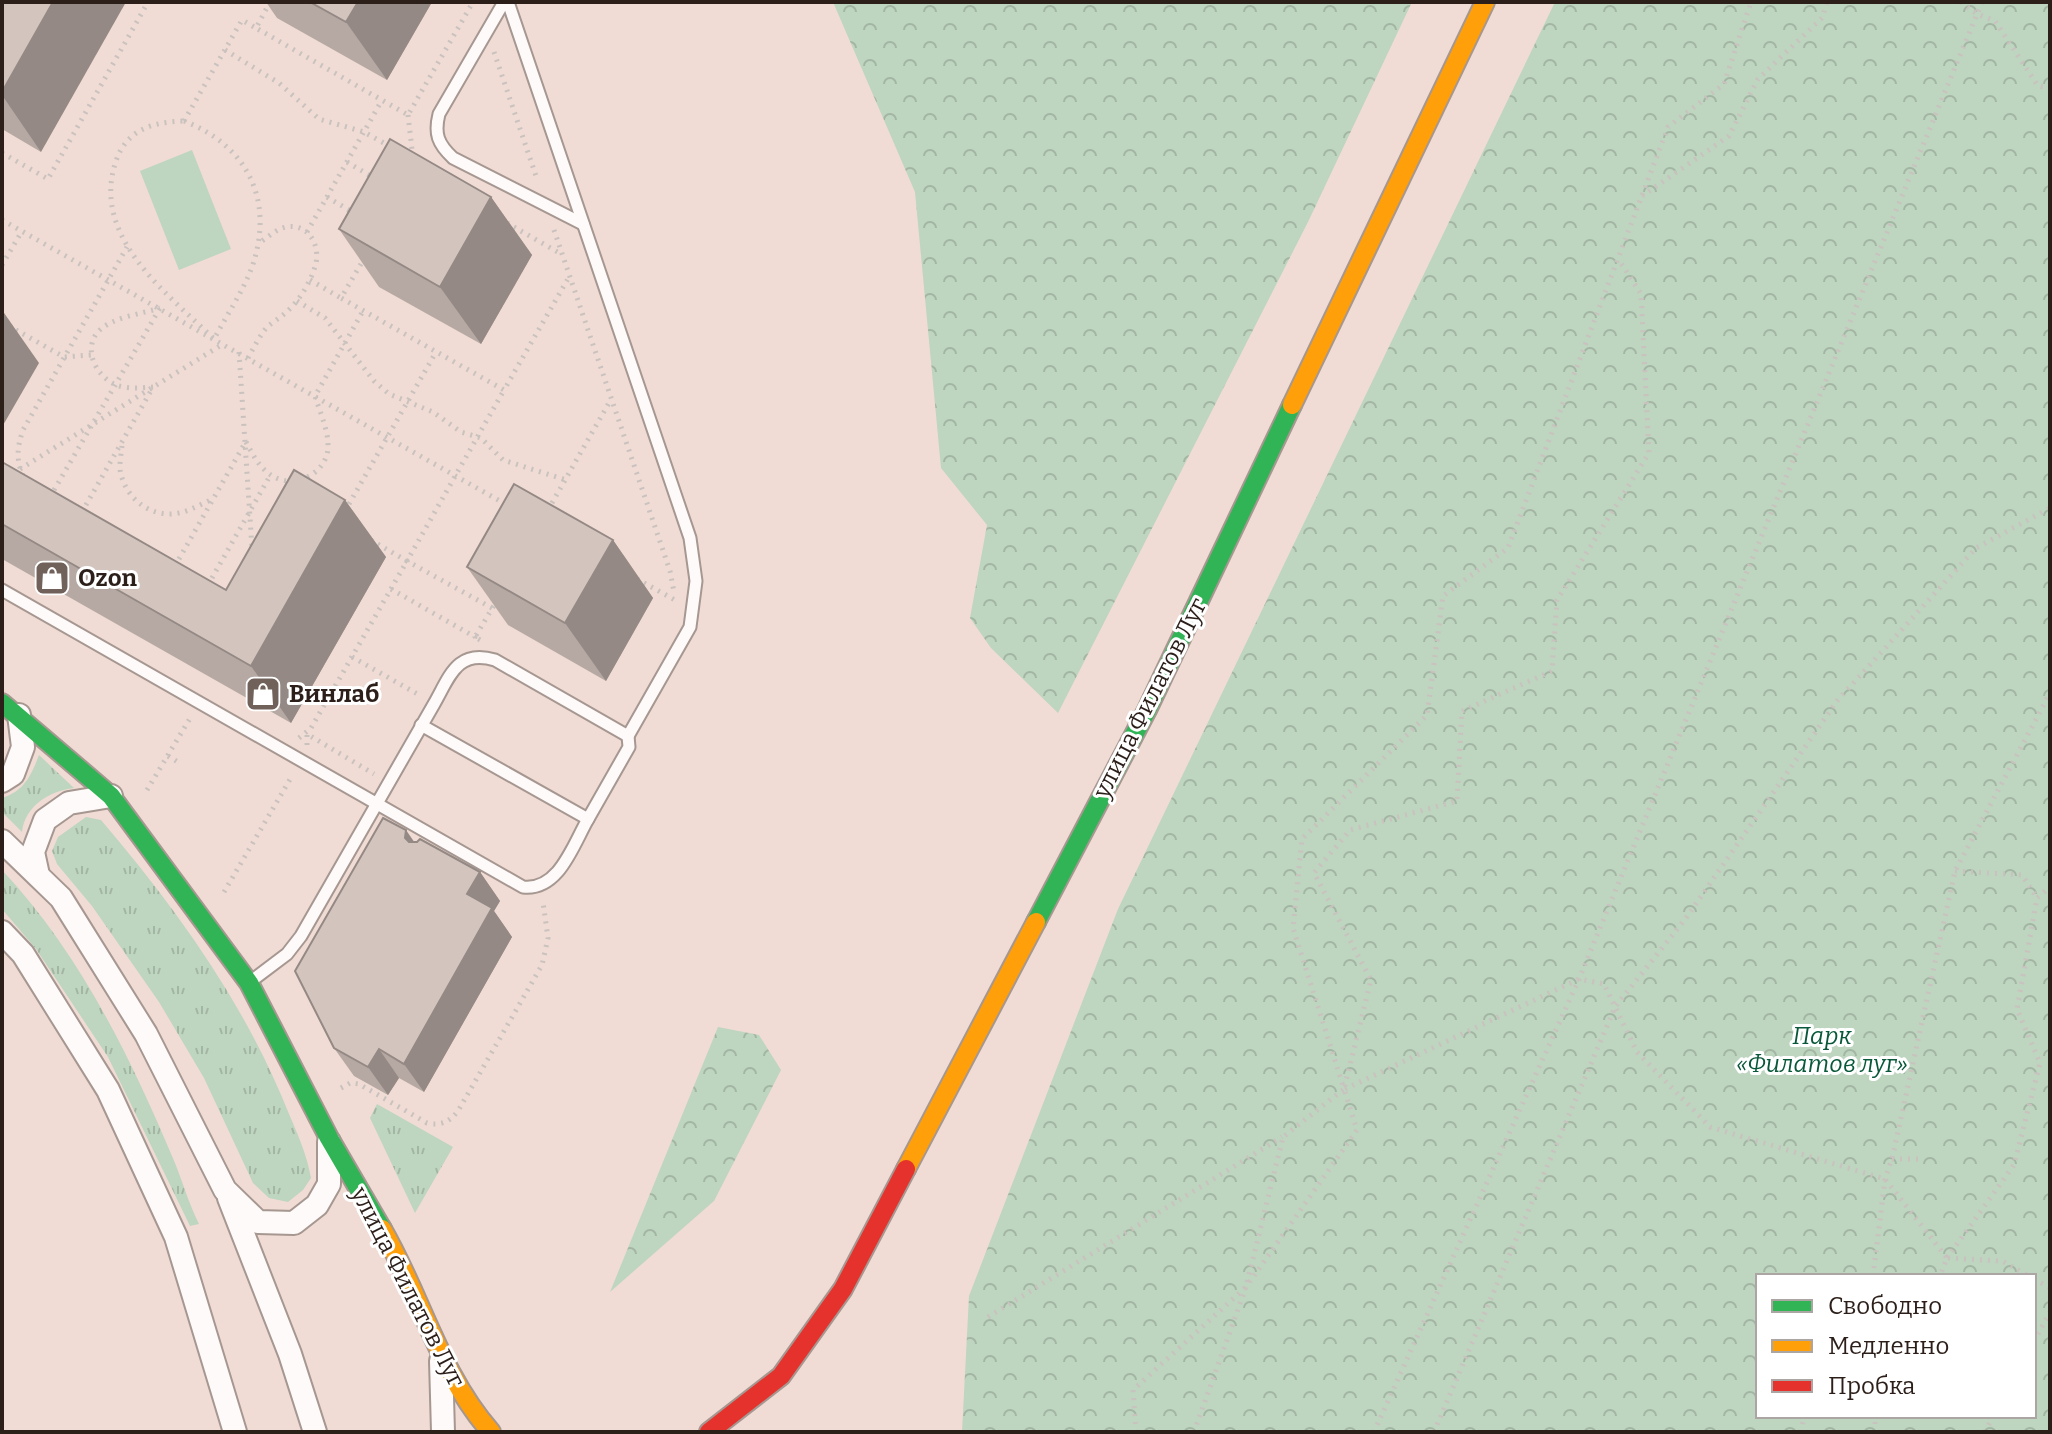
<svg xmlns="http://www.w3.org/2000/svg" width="2052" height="1434" viewBox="0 0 2052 1434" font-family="Bitter,serif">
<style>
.grass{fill:url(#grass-tufts)}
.forest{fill:url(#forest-crowns);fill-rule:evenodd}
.pitch{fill:#bed5c0}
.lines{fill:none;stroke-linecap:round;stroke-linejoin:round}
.lane-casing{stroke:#a69791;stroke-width:15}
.street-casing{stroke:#a69791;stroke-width:26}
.fast-casing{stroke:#a69791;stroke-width:22}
.slow-casing{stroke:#a69791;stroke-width:22}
.jam-casing{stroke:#a69791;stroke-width:22}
.path{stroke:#c9c2bf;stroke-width:5;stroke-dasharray:2 6;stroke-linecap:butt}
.lane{stroke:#fdfaf9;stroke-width:11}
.street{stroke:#fdfaf9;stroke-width:22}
.fast{stroke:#30b455;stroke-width:18}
.slow{stroke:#ff9f0a;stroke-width:18}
.jam{stroke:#e5322d;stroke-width:18}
.wall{fill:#b6a9a3}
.shaded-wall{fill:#948985}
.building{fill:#d4c4be;stroke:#948985;stroke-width:2}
.labels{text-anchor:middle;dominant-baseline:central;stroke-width:6;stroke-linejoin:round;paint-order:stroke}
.poi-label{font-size:24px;font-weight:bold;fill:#2c1f1a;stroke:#fff;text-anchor:start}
.street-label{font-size:24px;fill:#2c1f1a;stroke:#fff}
.park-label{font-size:24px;font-style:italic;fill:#085839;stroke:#fff}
</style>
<defs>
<pattern id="grass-tufts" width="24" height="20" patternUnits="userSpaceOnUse" patternTransform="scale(2)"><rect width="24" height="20" fill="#bed5c0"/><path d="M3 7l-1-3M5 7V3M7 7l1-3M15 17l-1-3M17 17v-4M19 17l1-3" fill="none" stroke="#a3b6a4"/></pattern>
<pattern id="forest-crowns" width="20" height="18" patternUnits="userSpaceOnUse" patternTransform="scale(2)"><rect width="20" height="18" fill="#bed5c0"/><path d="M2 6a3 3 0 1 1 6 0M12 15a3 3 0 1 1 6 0" fill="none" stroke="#a3b6a4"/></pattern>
</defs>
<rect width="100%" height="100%" fill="#f0dcd4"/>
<!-- grass -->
<g class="grass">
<path d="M39 755 74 788C49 791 25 806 22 832L2 812V798C24 791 31 776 39 755Z"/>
<path d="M86 817 101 820C176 908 246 1005 289 1114 298 1135 307 1155 311 1178L303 1190 288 1202 269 1198 253 1183 204 1078 159 1002 92 906 57 864 52 851 58 837Z"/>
<path d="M2 870C78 951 129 1054 172 1156 182 1179 188 1202 199 1224L190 1226 108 1057 36 949 2 909Z"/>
<path d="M377 1104 453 1147 415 1213 370 1118Z"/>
</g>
<!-- forest -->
<g class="forest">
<path d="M833 2H1412L1308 222 1058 713 991 648 970 618 987 525 941 468 915 192Z"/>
<path d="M1555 2H2050V1432H962L969 1296 1118 909ZM1758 1276H2034V1416H1758Z"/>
<path d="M718 1027 759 1035 781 1070 714 1201 610 1292Z"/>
</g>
<!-- pitch -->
<path class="pitch" d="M192 150 231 249 179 270 140 171Z"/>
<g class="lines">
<defs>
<g id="lane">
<path d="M504 2 439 114C434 134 438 144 453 158L583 224"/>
<path d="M2 590 523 887C559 891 573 845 588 819"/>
<path d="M421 725 588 819 629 747 628 736"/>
<path d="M250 982 287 954 301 936 434 704C450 676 457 649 495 660L628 736 690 627 696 581 690 538 508 2"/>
</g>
<g id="street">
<path d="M2 781 13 774 23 747 19 715"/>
<path d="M2 841 61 898 146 1034 225 1190 258 1222 294 1223 317 1205 329 1184V1142"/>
<path d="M38 875 33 852 45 820 69 803 111 796"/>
<path d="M2 932 23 954 108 1090 176 1237 235 1432"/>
<path d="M229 1198 290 1354 315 1432"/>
<path d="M441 1361 443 1432"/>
</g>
<g id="fast">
<path d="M2 703 111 796 249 983 329 1138 382 1229"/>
<path d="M1036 922 1147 710 1292 405"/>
</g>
<g id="slow">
<path d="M1292 405 1485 2"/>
<path d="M906 1169 1036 922"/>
<path d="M382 1229C421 1296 439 1373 491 1432"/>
</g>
<path id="jam" d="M709 1432 781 1376 843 1289 906 1169"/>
</defs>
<!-- lane casing -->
<use href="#lane" class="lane-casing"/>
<!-- street casing -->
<use href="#street" class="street-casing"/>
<!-- fast casing -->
<use href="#fast" class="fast-casing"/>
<!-- slow casing -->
<use href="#slow" class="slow-casing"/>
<!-- jam casing -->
<use href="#jam" class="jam-casing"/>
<!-- path -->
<g class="path">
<path d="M270 2 256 28 408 115 473 2"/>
<path d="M1961 2 1977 14 1995 21 2038 86 2050 88"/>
<path d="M225 50 279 83 319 119 364 132 391 147"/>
<path d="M494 52 537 179"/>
<path d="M408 115 413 158"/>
<path d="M184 121C248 146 275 201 252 267 243 291 227 315 214 339 167 293 90 237 116 161 127 129 153 122 184 121Z"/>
<path d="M184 121 242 20 256 28"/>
<path d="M2 153 48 179 148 2"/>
<path d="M347 162 374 178"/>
<path d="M1642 196 1729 136 1758 79 1822 18 1827 2"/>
<path d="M327 197 354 213"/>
<path d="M2 220 507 505"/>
<path d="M507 223 561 254"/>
<path d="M554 230 670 571 674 592"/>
<path d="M307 232 382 100"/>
<path d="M365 257 341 298 504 390 569 277"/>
<path d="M2 265 22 231"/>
<path d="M310 280 341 298"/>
<path d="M297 301 325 318 374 381 389 394 433 412 461 432 481 438 503 460 566 480"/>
<path d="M2 322 64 357 91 355"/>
<path d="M239 352 252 548"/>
<path d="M248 358C253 349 258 339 264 331 269 324 277 320 283 315 299 302 311 282 316 263 320 243 307 223 286 227 276 229 267 238 259 243"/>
<path d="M153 387C142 388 126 389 116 385 97 377 83 351 97 333 110 317 142 314 160 308"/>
<path d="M246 442C254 457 262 473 279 479 302 487 329 469 328 445 328 429 319 410 315 396L363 311"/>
<path d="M122 446C121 456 118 468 122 478 130 503 156 520 183 512 193 509 203 503 213 499"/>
<path d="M20 469 223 344"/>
<path d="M23 476C16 460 17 447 23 430L127 247"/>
<path d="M50 497 160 308"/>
<path d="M548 510 610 401"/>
<path d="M345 511 436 352"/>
<path d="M82 512 152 389"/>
<path d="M175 566 245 443"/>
<path d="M637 579 675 600"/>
<path d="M208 585 271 474"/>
<path d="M391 589 475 637 474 640"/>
<path d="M492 608 407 561 504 390"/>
<path d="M480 640 475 637 496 602"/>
<path d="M352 657 421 696"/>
<path d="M299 738 311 728 407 561 369 539"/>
<path d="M307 745V734L374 774"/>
<path d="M168 756 181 764"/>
<path d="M147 790 192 715"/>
<path d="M1955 871 2022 875 2037 898"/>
<path d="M224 892 292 776"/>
<path d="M341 1088 350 1083 359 1084 427 1123C441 1126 449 1122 458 1111L542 965 548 938 543 902"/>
<path d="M1345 1089 1579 979 1604 984 1637 1052 1710 1127 1885 1179 1947 1258 1940 1276"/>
<path d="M1892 1159H1924"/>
<path d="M1947 1258 2014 1165 2040 1063 2017 1009 2037 898 2050 887"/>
<path d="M1948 1258 2002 1261 2029 1276"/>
<path d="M1873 1276 1885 1179 1892 1159 1955 871 2050 693"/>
<path d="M2034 1279 2050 1288"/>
<path d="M988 1317 1282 1137"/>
<path d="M2034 1341 2050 1312"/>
<path d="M1136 1432 1133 1390 1246 1287 1283 1137 1344 1089 1293 928 1302 839 1427 715 1443 596 1508 548 1668 127 1724 84 1751 2"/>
<path d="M1194 1432 1246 1287 1357 1130 1344 1089 1371 980 1314 873 1350 830 1457 801 1462 711 1552 671 1557 600 1649 453 1641 294 1619 260"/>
<path d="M1374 1432 1579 979 1982 2"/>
<path d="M1434 1432 1615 1007 1686 918 1837 701 1976 548 2050 508"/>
<path d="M1801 1432 1804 1416"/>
<path d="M1875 1432V1416"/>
<path d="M1985 1432 1993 1416"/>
</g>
<!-- lane -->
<use href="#lane" class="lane"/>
<!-- street -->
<use href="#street" class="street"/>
<!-- fast -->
<use href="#fast" class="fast"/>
<!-- slow -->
<use href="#slow" class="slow"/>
<!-- jam -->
<use href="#jam" class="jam"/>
</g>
<!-- wall -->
<g class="wall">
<path d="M2 2 41 152 2 129Z"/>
<path d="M266 2H432L387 80 277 18Z"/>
<path d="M491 197 532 255 481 344 379 287 339 229Z"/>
<path d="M2 462 226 590 345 500 386 557 291 723 2 559Z"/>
<path d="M613 540 653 598 606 681 508 625 467 567Z"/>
<path d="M414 842 480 872 500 901 494 911 512 937 424 1092 399 1078 388 1095 354 1076 334 1048Z"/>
</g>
<!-- shaded-wall -->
<g class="shaded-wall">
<path d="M53 2H126L41 152 2 95V92Z"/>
<path d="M358 2H432L387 80 346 22Z"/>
<path d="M491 197 532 255 481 344 440 287Z"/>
<path d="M2 310 39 363 2 427Z"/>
<path d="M345 500 386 557 291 723 251 666Z"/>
<path d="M613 540 653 598 606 681 565 623Z"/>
<path d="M406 830 426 859 405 838Z"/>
<path d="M480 872 500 901 494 911 512 937 424 1092 404 1064 467 894Z"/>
<path d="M379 1049 399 1078 388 1095 368 1067Z"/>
</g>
<!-- building -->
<g class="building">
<path d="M2 2H53L2 92Z"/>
<path d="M310 2H358L346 22Z"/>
<path d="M390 139 491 197 440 287 339 229Z"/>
<path d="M2 462 226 590 294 470 345 500 251 666 2 524Z"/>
<path d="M514 484 613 540 565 623 467 567Z"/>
<path d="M383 818 406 830 405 838 409 842H417L420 839 480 872 467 894 492 908 404 1064 379 1049 368 1067 334 1048 295 971Z"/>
</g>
<!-- icons -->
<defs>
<symbol id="shop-square" viewBox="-11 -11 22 22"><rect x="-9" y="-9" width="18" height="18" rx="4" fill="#71615b" stroke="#fff"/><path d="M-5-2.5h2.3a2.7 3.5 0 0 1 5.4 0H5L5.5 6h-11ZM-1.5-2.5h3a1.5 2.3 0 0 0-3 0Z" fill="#fff"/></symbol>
</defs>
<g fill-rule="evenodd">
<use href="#shop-square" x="32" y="558" width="40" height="40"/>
<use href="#shop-square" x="243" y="674" width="40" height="40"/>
</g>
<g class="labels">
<!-- poi labels -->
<g class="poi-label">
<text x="78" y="578">Ozon</text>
<text x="289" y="694">Винлаб</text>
</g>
<!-- street labels -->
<g class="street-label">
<text transform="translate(1150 698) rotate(-63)">улица Филатов Луг</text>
<text transform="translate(408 1287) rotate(63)">улица Филатов Луг</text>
</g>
<!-- park labels -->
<g class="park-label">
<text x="1822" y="1036">Парк<tspan x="1822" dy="28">«Филатов луг»</tspan></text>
</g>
</g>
<!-- border -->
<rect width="2052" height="1434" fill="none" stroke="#2c1f1a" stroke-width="8"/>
<!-- legend -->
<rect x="1756" y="1274" width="280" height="144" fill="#ffffff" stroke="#aba5a3" stroke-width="2"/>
<rect x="1772" y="1300" width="40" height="12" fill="#30b455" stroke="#aba5a3" stroke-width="2"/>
<text x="1828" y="1314" font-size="24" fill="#2c1f1a">Свободно</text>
<rect x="1772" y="1340" width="40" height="12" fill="#ff9f0a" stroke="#aba5a3" stroke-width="2"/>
<text x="1828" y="1354" font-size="24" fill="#2c1f1a">Медленно</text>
<rect x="1772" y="1380" width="40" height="12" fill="#e5322d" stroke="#aba5a3" stroke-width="2"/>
<text x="1828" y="1394" font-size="24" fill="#2c1f1a">Пробка</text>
</svg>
